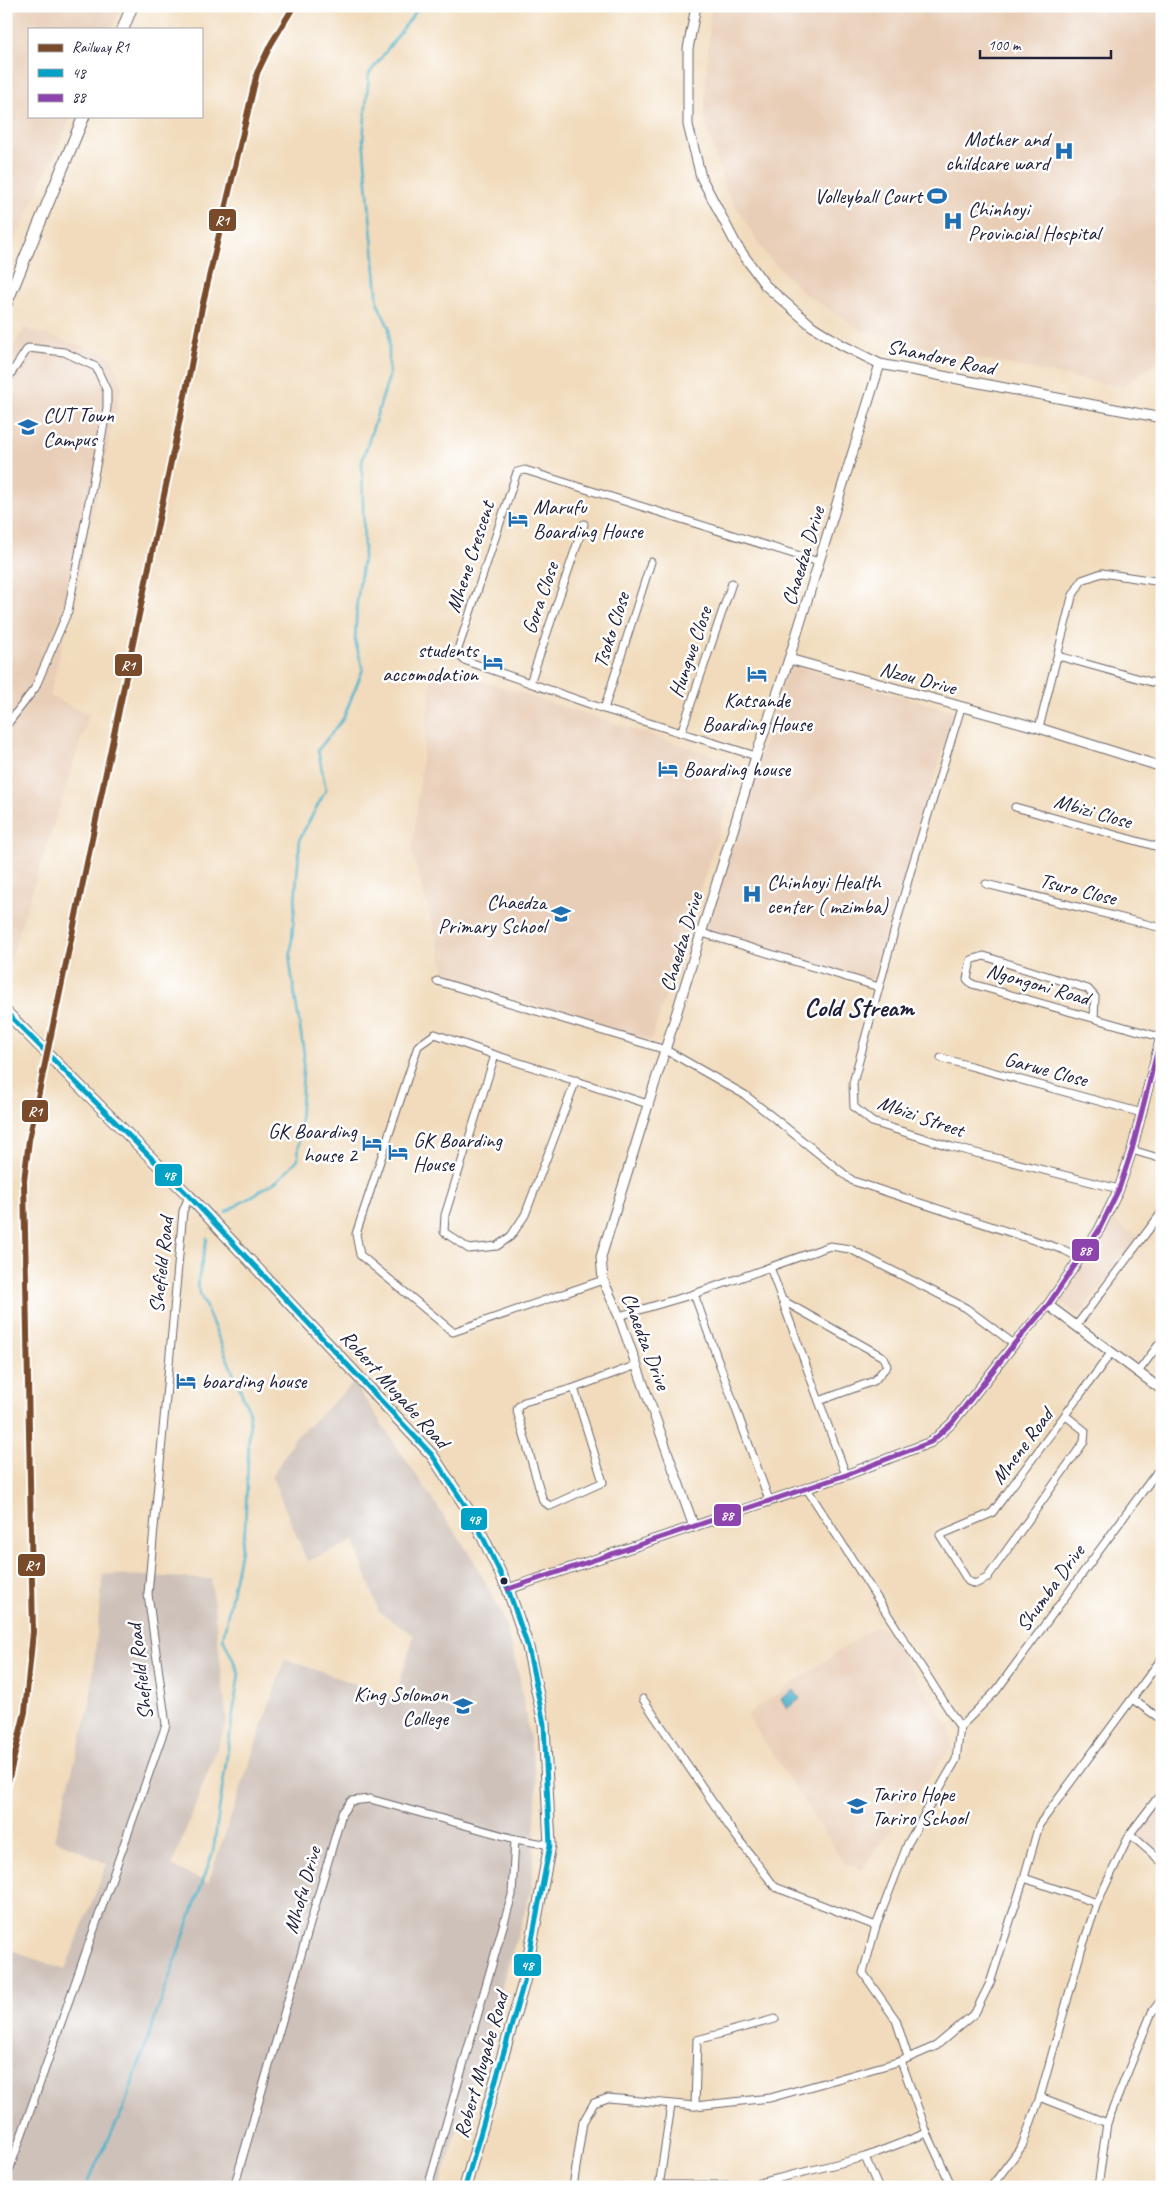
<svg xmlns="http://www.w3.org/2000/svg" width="1168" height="2193" viewBox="0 0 1168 2193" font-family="Caveat,sans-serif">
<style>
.built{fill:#e8ceb7}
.industrial{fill:#cec1b9}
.water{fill:#4db4cb;stroke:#386b83}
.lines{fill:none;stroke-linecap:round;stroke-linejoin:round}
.stream{stroke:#4db4cb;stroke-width:2.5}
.minor-casing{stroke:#6a6368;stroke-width:9}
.tertiary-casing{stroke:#6a6368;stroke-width:11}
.primary-casing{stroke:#6a6368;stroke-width:13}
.trunk-casing{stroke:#6a6368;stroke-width:13}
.minor{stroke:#fff;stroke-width:7}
.tertiary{stroke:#fff;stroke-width:9}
.primary{stroke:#fff;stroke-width:11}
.trunk{stroke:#fff;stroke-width:11}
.bus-1-casing{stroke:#fff;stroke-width:9}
.bus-2-casing{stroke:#fff;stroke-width:9}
.bus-1{stroke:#02a2c7;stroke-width:5}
.bus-2{stroke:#8e44ad;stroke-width:5}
.rail-1-casing{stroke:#fff;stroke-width:10}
.rail-1{stroke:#7a4b2a;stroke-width:6}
.bus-dot{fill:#22223b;stroke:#fff;stroke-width:2}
.labels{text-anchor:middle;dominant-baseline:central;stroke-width:5;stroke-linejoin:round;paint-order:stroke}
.poi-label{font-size:21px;fill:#22223b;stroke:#fff;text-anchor:start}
.street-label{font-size:21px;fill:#22223b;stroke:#fff}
.district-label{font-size:26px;font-weight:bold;fill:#22223b;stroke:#fff}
.line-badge{stroke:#fff;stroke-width:2}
.badge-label{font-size:14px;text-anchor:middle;font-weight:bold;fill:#fff}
</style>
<rect width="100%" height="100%" fill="#fff"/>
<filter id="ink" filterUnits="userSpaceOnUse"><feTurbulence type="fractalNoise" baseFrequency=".02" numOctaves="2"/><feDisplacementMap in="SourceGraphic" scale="10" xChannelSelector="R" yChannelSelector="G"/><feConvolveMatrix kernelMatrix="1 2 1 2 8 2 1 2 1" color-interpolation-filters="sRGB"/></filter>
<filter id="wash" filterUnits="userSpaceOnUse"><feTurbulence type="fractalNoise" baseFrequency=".0096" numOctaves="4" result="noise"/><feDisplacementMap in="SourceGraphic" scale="20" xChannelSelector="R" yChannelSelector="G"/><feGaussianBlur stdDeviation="1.12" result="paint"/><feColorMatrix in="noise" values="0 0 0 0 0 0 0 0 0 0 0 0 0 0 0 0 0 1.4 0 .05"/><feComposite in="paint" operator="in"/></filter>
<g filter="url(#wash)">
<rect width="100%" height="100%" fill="#f1dbbc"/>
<!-- built -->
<g class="built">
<path d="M23 6H113L120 10 112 29H29V116H72L6 260V23Z"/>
<path d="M711 6H1162V358L1122 387 950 353 861 330 804 293 766 255 724 187 704 114Z"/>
<path d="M24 328 110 355 122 386 50 696 89 715 6 973V360Z"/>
<path d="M789 664 955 712 871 981 705 932Z"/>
<path d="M433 665 741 764 651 1041 447 978 412 851Z"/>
<path d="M1113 1221 1140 1237 1079 1315 1056 1299Z"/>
<path d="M874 1627 886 1631 950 1728 951 1748 861 1870 844 1863 747 1715Z"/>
<path d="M1162 1801V1857L1135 1835Z"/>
</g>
<!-- industrial -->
<path class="industrial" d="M354 1383 473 1559 503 1616 519 1675 537 1782 532 1888 440 2187H6V1955L9 1949 65 1970 107 1864 54 1839 90 1704 103 1574 211 1579 227 1722 172 1866 208 1883 285 1659 395 1698 414 1635 379 1612 354 1541 307 1561 272 1477 294 1439Z"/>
<!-- water -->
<path class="water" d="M794 1690 800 1699 787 1708 781 1699Z"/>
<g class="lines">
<!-- stream -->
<g class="stream">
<path d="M226 1212 278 1180 298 1159 304 1053 290 964 300 838 326 790 318 750 343 719 363 669 355 641 357 602 364 551 362 462 389 377V328L378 304 363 139 369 74 420 6"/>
<path d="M85 2187 123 2110 213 1852 239 1673 223 1638 245 1529 250 1413 197 1286 207 1238"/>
</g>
</g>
</g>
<g filter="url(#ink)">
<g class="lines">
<defs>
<g id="minor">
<path d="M6 381 28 348 64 352 96 367 107 391V408L68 611 35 688 6 726"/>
<path d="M1058 656 1162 685"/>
<path d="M530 683 584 524"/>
<path d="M961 708 910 873 853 1083 854 1107 872 1122 952 1147 1119 1189"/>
<path d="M604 709 651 562"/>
<path d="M1039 728 1072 597 1082 580 1102 573 1162 582"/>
<path d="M681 733 732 583"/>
<path d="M756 756 604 709 464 660 457 652 517 472 525 470 819 562"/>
<path d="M1015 807 1162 848"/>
<path d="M986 884 1162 928"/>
<path d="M702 933 879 987"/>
<path d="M437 981 666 1050 745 1095 853 1181 1064 1250 1080 1258"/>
<path d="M1094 1018 1095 997 1088 989 984 956 971 960 967 979 972 984 1160 1037"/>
<path d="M495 1055 445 1215 444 1232 469 1249 497 1246 511 1236 525 1215 576 1080"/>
<path d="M941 1058 1142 1113"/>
<path d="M1132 1150 1162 1159"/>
<path d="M770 1267 846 1475"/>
<path d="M603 1280 453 1332 360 1255 356 1234 418 1046 435 1034 495 1055 648 1104"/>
<path d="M694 1294 769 1500"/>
<path d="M782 1300 883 1357 887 1366 874 1381 819 1401"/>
<path d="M619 1316 694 1294 830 1246 850 1249 966 1308 1014 1344"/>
<path d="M1076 1326 1162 1212"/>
<path d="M1138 1372 1162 1340"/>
<path d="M574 1388 603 1482 550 1506 543 1501 517 1411 518 1407 524 1402 574 1388 637 1365"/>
<path d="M1066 1416 1085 1431 1084 1442 987 1578 975 1584 968 1581 940 1535 992 1513 1111 1353"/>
<path d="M807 1489 960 1727 956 1760 908 1843 876 1926 863 1973 896 2020 908 2057"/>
<path d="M643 1699 730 1828 775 1887 876 1926"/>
<path d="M1132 1699 1162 1720"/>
<path d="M960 1727 996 1691 1162 1465"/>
<path d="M1130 1834 1162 1862"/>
<path d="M1024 1878 1097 1903"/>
<path d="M901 2061 927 2133 952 2187"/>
<path d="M1040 2097 1107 2123"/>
<path d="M695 2106 697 2040 775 2019"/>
<path d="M865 2157 878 2187"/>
<path d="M6 2179 166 1725 148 1594 183 1211 189 1196"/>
<path d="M659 2185H751L865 2157 927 2133"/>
<path d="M234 2187 342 1813 351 1801 370 1799 515 1839 550 1845"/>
<path d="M428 2187 512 1895 515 1839"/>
<path d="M573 2187 583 2122 594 2103 608 2098 695 2106 770 2098 901 2061 936 2046 975 2013 990 1983 1024 1878 1039 1825 1162 1658"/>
<path d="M659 2187 671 2105"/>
<path d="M991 2187 1022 2146 1040 2097 1081 1951 1097 1903 1130 1834 1162 1792"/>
<path d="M1098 2187 1107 2123 1152 2012 1162 1999"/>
</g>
<g id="tertiary">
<path d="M696 6 688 49V125L701 177 737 246 765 285 812 326 842 345 880 364 1162 418"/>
<path d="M789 659 1039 728 1162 767"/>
<path d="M1048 1305 1162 1390"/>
<path d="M694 1527 619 1316 603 1280 601 1257 756 756 789 659 880 364"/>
<path d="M508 1589 846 1475 931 1442 952 1423 1014 1344 1048 1305 1099 1230 1119 1189 1132 1150 1162 1033"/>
</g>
<path id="primary" d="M6 1012 189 1196 432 1455 474 1519 508 1589 528 1647 544 1724 550 1845 524 1982 465 2187"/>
<g id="trunk">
<path d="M123 29 132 6"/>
<path d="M6 304 84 116"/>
</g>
</defs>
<!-- minor casing -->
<use href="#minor" class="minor-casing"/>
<!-- tertiary casing -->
<use href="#tertiary" class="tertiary-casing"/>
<!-- primary casing -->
<use href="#primary" class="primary-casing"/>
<!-- trunk casing -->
<use href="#trunk" class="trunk-casing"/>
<!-- minor -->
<use href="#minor" class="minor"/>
<!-- tertiary -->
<use href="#tertiary" class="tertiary"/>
<!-- primary -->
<use href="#primary" class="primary"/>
<!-- trunk -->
<use href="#trunk" class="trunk"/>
<defs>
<path id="bus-1" d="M6 1012 189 1196 432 1455 474 1519 508 1589 528 1647 544 1724 550 1845 524 1982 465 2187"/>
<path id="bus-2" d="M508 1589 846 1475 931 1442 952 1423 1014 1344 1048 1305 1099 1230 1119 1189 1132 1150 1162 1033"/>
</defs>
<!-- bus-1 casing -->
<use href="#bus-1" class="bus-1-casing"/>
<!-- bus-2 casing -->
<use href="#bus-2" class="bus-2-casing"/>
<!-- bus-1 -->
<use href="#bus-1" class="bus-1"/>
<!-- bus-2 -->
<use href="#bus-2" class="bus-2"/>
<defs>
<path id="rail-1" d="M6 1790 25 1712 33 1632 24 1181 29 1140 190 371 202 307 257 73 271 44 294 6"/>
</defs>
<!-- rail-1 casing -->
<use href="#rail-1" class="rail-1-casing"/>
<!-- rail-1 -->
<use href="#rail-1" class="rail-1"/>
</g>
</g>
<!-- icons -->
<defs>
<symbol id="hospital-bare" viewBox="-9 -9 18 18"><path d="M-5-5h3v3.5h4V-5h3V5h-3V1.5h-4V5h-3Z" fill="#1f6fb2" stroke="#fff" stroke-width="2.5" paint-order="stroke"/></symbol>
<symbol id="stadium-bare" viewBox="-9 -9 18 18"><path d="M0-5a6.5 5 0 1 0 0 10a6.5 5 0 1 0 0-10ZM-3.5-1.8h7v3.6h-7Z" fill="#1f6fb2" stroke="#fff" stroke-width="2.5" paint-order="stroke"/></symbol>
<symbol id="university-bare" viewBox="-9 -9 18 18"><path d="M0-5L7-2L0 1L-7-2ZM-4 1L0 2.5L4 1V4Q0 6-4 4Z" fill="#1f6fb2" stroke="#fff" stroke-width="2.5" paint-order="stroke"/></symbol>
<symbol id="hotel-bare" viewBox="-9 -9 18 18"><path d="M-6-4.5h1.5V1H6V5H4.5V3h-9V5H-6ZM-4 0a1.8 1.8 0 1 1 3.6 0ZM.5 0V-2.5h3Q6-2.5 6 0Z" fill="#1f6fb2" stroke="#fff" stroke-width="2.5" paint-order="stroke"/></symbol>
<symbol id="school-bare" viewBox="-9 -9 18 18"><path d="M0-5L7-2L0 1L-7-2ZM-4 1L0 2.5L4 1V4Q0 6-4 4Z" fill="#1f6fb2" stroke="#fff" stroke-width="2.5" paint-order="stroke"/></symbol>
</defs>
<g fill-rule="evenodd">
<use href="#hospital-bare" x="1050" y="137" width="28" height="28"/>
<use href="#stadium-bare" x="923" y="182" width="28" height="28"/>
<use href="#hospital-bare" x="939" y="207" width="28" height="28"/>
<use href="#university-bare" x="14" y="413" width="28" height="28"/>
<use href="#hotel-bare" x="504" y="505" width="28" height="28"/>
<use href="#hotel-bare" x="479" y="648" width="28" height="28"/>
<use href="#hotel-bare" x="743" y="660" width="28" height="28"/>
<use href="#hotel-bare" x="654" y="755" width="28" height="28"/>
<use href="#hospital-bare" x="738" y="880" width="28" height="28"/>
<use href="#school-bare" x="547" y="900" width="28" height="28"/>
<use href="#hotel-bare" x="358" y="1129" width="28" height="28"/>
<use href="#hotel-bare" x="384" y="1138" width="28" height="28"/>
<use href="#hotel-bare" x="172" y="1367" width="28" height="28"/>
<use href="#university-bare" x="449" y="1692" width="28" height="28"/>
<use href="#school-bare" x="843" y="1792" width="28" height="28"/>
</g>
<!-- markers -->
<circle class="bus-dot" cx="504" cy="1581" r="4.5"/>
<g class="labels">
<!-- poi labels -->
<g class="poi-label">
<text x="1049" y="139" text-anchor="end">Mother and<tspan x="1049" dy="24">childcare ward</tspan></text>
<text x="922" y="196" text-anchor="end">Volleyball Court</text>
<text x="968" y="209">Chinhoyi<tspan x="968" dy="24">Provincial Hospital</tspan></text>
<text x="43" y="415">CUT Town<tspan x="43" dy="24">Campus</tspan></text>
<text x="533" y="507">Marufu<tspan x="533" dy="24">Boarding House</tspan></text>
<text x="478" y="650" text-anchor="end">students<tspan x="478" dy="24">accomodation</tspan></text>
<text x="757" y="700" text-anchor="middle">Katsande<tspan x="757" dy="24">Boarding House</tspan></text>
<text x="683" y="769">Boarding house</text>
<text x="767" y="882">Chinhoyi Health<tspan x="767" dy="24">center ( mzimba)</tspan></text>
<text x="546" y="902" text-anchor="end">Chaedza<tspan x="546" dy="24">Primary School</tspan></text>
<text x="357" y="1131" text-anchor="end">GK Boarding<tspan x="357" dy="24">house 2</tspan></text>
<text x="413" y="1140">GK Boarding<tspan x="413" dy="24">House</tspan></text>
<text x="201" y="1381">boarding house</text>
<text x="448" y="1694" text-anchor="end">King Solomon<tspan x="448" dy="24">College</tspan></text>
<text x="872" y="1794">Tariro Hope<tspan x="872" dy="24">Tariro School</tspan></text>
</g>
<!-- street labels -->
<g class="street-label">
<text transform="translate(941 357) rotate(12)">Shandore Road</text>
<text transform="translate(803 556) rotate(-73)">Chaedza Drive</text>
<text transform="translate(470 557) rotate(-72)">Mhene Crescent</text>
<text transform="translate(540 598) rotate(-71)">Gora Close</text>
<text transform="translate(611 630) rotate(-72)">Tsoko Close</text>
<text transform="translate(690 652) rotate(-71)">Hungwe Close</text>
<text transform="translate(918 678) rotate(15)">Nzou Drive</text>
<text transform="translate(1093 811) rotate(16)">Mbizi Close</text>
<text transform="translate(1078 889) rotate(14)">Tsuro Close</text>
<text transform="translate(681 942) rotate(-73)">Chaedza Drive</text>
<text transform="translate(1038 984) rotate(16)">Ngongoni Road</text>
<text transform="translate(1046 1069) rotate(15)">Garwe Close</text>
<text transform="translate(921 1116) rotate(19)">Mbizi Street</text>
<text transform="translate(161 1265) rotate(-84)">Shefield Road</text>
<text transform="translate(646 1341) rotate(69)">Chaedza Drive</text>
<text transform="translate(395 1389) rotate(48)">Robert Mugabe Road</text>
<text transform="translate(1022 1446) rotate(-53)">Mnene Road</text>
<text transform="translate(1050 1588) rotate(-54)">Shumba Drive</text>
<text transform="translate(140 1672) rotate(-97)">Shefield Road</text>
<text transform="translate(302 1890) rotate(-74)">Mhofu Drive</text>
<text transform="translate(481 2065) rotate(-74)">Robert Mugabe Road</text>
</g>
<!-- district labels -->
<g class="district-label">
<text x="859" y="1007">Cold Stream</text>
</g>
</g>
<g class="line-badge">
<rect x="208" y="208" width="29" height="24" rx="5" fill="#7a4b2a"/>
<rect x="114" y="653" width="29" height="24" rx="5" fill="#7a4b2a"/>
<rect x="21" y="1099" width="28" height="24" rx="5" fill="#7a4b2a"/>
<rect x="154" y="1163" width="29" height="24" rx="5" fill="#02a2c7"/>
<rect x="1071" y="1238" width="29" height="24" rx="5" fill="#8e44ad"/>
<rect x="713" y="1503" width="29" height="24" rx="5" fill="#8e44ad"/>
<rect x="460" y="1507" width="28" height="24" rx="5" fill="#02a2c7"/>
<rect x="17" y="1553" width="29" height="24" rx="5" fill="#7a4b2a"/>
<rect x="513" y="1953" width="29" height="24" rx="5" fill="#02a2c7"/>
</g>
<g class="badge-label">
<text x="222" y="225">R1</text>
<text x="128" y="670">R1</text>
<text x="35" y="1116">R1</text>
<text x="169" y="1180">48</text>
<text x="1085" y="1255">88</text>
<text x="727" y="1520">88</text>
<text x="474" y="1524">48</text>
<text x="32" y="1570">R1</text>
<text x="527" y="1970">48</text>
</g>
<!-- margin -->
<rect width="1168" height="2193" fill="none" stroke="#fff" stroke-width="25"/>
<!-- legend -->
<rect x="28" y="28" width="175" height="90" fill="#ffffff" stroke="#a7a7b1"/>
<rect x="38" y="44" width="25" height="8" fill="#7a4b2a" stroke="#a7a7b1"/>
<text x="72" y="52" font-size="15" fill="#22223b">Railway R1</text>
<rect x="38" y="69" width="25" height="8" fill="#02a2c7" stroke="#a7a7b1"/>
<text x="72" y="78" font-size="15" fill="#22223b">48</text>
<rect x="38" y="94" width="25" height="8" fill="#8e44ad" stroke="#a7a7b1"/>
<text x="72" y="102" font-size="15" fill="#22223b">88</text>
<!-- scale -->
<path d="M980 50v8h131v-8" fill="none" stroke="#22223b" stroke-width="2.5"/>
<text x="988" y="50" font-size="15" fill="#22223b" stroke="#ffffff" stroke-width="4" paint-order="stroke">100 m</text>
</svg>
